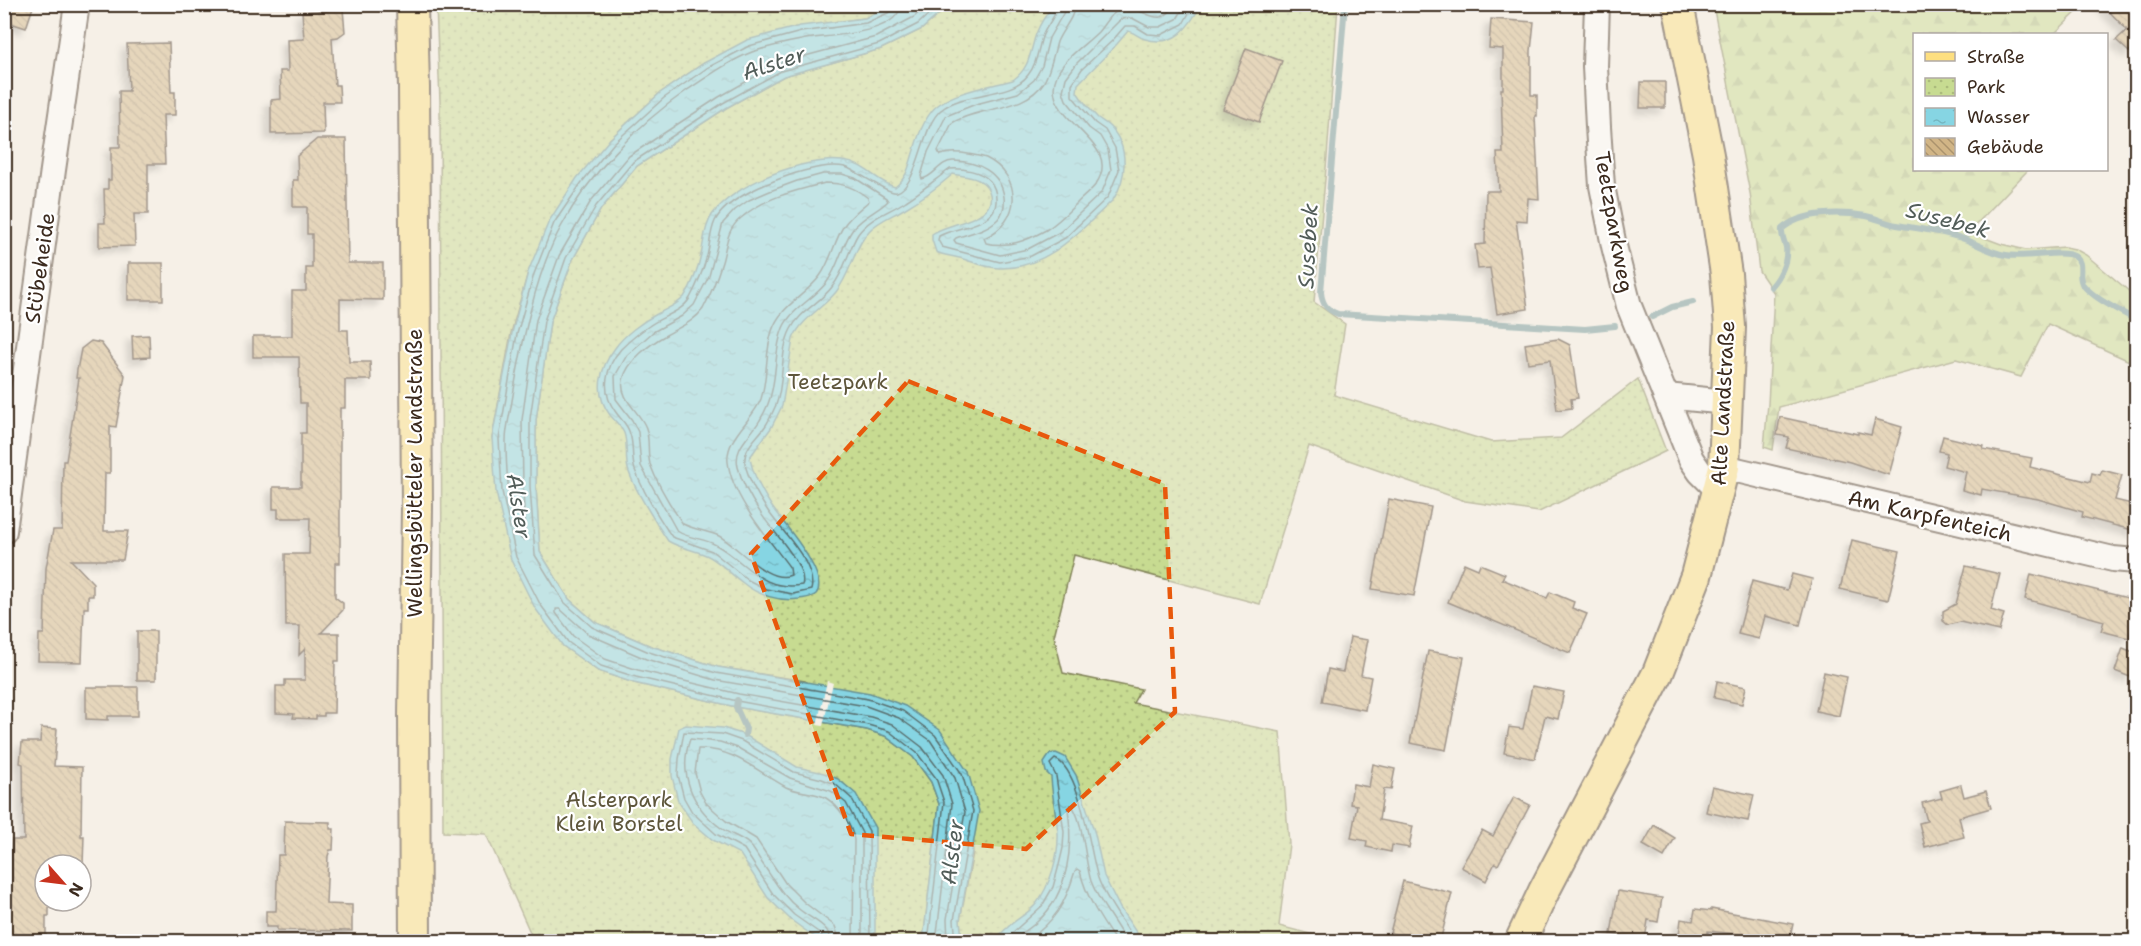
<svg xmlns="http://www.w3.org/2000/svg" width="2141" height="946" viewBox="0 0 2141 946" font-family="'Shantell Sans',sans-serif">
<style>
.forest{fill:url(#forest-firs);stroke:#818258;stroke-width:1.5}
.park{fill:url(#park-dots);stroke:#818258;stroke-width:1.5}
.water{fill:url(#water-ripples);stroke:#689194;stroke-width:1.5}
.pier{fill:#f6f0e7}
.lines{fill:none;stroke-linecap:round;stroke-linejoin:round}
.shore{stroke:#596e6d;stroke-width:1.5}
.stream{stroke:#689194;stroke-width:6}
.building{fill:url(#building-back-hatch);stroke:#3b2a1e;stroke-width:1.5;filter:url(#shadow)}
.minor-casing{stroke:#3b2a1e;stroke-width:28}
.major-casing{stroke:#3b2a1e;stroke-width:34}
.minor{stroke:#fff;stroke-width:24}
.major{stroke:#fddf80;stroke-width:30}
.marked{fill:none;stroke:#e8590c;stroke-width:4.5;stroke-dasharray:12 8;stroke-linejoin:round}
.labels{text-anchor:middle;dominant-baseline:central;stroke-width:4.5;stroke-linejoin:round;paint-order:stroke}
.street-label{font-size:21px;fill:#3b2a1e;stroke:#fff}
.park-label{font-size:21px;fill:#5e563b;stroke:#fff}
.water-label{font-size:22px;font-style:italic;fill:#525d59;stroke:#fff}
</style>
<defs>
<pattern id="forest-firs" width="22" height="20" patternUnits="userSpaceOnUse" patternTransform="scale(1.5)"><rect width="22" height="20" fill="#c7db91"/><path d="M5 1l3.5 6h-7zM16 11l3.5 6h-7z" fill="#acbc7d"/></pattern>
<pattern id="park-dots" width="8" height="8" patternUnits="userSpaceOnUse" patternTransform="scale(1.5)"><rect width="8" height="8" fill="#c7db91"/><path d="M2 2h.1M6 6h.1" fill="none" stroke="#acbc7d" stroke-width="1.8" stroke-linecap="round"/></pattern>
<pattern id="water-ripples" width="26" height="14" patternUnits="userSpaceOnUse" patternTransform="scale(1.5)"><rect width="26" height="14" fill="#86d5e3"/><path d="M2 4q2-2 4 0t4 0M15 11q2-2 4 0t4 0" fill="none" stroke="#75b7c2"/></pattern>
<pattern id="building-back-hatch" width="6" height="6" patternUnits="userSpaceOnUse" patternTransform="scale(1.5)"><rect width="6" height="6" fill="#d1b586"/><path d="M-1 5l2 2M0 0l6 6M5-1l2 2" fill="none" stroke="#ab936d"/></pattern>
<filter id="shadow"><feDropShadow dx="-5.5" dy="5.5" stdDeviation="3" flood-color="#0004"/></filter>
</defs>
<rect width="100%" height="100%" fill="#f6f0e7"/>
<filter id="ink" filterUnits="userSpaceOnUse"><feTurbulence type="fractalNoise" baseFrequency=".0167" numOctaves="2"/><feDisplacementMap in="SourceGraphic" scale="12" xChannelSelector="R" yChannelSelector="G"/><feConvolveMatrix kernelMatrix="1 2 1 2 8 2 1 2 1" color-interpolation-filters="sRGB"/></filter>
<g filter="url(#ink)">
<!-- forest -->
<path class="forest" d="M1713 5H2084L2054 34H1914V170H2028L1969 232 2001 244 2026 250 2065 247 2075 249 2086 255 2136 297V364L2048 324 2021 377 1956 359 1779 407 1773 450 1764 447 1768 404 1774 293 1759 271 1750 193Z"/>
<!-- park -->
<g class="park">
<path d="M436 5H893L865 18 835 22 704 63 660 93 610 139 528 272 511 333 492 438 563 646 598 671 634 683 736 707 867 730 885 736 913 757 931 782 939 804 923 941H534L486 834 443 832 440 101Z"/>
<path d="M949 5H1338L1327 157 1314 302 1345 324 1334 395 1491 442 1561 438 1638 379 1666 451 1539 512 1465 501 1309 446 1260 604 1074 555 1054 636 1063 673 1141 689 1133 703 1280 732 1289 844 1279 926 1337 941H962L960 920 973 853 968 772 805 681 718 667 651 646 595 622 569 599 540 552 536 487V420L550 322 572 261 601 209 637 166 726 108 784 76 881 49 922 29Z"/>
</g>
<!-- water -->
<g class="water">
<path d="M893 5H949L922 29 881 49 784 76 726 108 637 166 601 209 572 261 550 322 536 420V487L540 552 569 599 595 622 651 646 718 667 870 693 905 706 940 730 968 772 979 811 960 920 962 941H923L939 804 931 782 913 757 885 736 867 730 736 707 634 683 598 671 563 646 535 608 511 560 496 492 492 438 512 333 528 272 549 221 577 178 610 139 660 93 704 63 747 40 800 26 865 18Z"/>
<path d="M1054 5H1201C1189 27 1175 48 1145 39 1138 37 1134 32 1128 31L1117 44 1078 84 1077 92C1083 101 1090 110 1098 118 1102 121 1106 123 1109 126 1130 146 1127 178 1113 200 1081 230 1047 270 999 268 987 268 975 263 963 259 954 256 945 256 936 252L932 240V234C948 222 1000 220 989 191 984 177 966 177 953 174 938 187 921 199 904 209 892 216 878 221 869 231 854 247 851 274 836 292 823 308 801 319 793 339L782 406 771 428 750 457C752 474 763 493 772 507 782 522 831 576 816 594 812 598 804 598 799 599 780 602 757 595 743 583 732 575 722 564 710 557 697 550 681 549 668 541 657 525 633 487 628 469 625 458 628 444 624 433 621 426 615 421 610 415 594 394 599 369 615 348 624 335 643 321 657 314 666 309 677 305 684 297 693 284 699 265 702 250 704 239 705 225 712 215 733 184 806 156 843 161 864 163 876 181 895 187 908 177 909 165 914 150 918 136 926 114 938 105 956 91 991 86 1013 80 1030 68 1030 52 1036 34 1040 23 1047 13 1054 5Z"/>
<path d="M686 725 723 728 745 735 797 767 824 773 838 779 856 794 875 828V941H820L791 920 768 898 740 854 713 840 693 823 678 801 672 776V759L679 728Z"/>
<path d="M1056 753 1065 757 1076 775 1095 834 1104 876 1120 908 1142 941H994C998 937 1002 932 1007 928 1016 919 1028 914 1036 904 1050 886 1059 856 1058 833 1056 814 1052 796 1051 777L1046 772 1044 763 1050 754Z"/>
</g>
<!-- pier -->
<path class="pier" d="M827 681 833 683 823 726 817 725Z"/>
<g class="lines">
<!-- shore -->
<g class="shore">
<path d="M893 4 890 12 866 23 801 32 749 46 707 68 664 98 614 143 582 182 554 223 534 274 517 334 499 439 502 491 516 557 540 604 568 642 601 666 636 677 737 701 868 725 889 731 917 753 936 778 944 802 928 942"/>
<path d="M901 4C899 36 823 35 801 40 785 43 768 47 752 52 729 61 707 77 686 91 637 125 589 174 561 227 535 274 521 348 512 401 510 414 506 428 506 441 506 473 509 510 521 539L524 540 525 537 523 488 522 420 536 320 559 256 591 201 629 156 719 97 779 63 876 37 914 17 929 4"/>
<path d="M940 4 918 24 879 44 781 71 723 103 633 162 596 206 566 258 544 321 530 419V487L535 555 564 602 592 627 649 652 716 673 868 699 903 711 935 735 962 774 973 811 954 920 956 942"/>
<path d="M1058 4C1057 16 1046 25 1042 37 1038 49 1037 64 1028 75 1011 98 964 91 941 110 921 126 919 185 897 192 889 195 858 171 845 167 829 164 811 169 796 173 772 181 727 197 715 221 710 232 710 244 707 256 703 271 697 285 690 298 681 313 662 316 649 326 640 332 629 341 621 349 605 367 601 392 615 411 620 419 628 424 630 434 634 445 631 458 635 470 643 491 659 518 672 537L712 551 748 580 766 589 793 594 811 590C818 564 779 529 766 508 758 496 750 482 746 468 740 449 757 439 766 425 770 419 773 411 776 405 785 381 779 352 791 329 799 312 821 302 832 287 845 271 848 250 858 234 870 217 890 212 906 201 922 191 936 179 950 169 963 168 981 171 990 181 994 186 996 191 996 198 999 226 956 226 939 236L938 240 942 247 1000 262 1031 256 1065 238 1108 197 1119 170 1115 148 1105 130 1095 123 1072 96V84L1082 69 1112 41 1125 26H1135L1148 34 1161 35 1183 24 1194 4"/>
<path d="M1066 4 1064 12 1049 38 1042 66 1034 80 1018 93 976 104 946 116 928 152 921 176 922 179C934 177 940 161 953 161 977 161 1001 172 1004 197 1005 205 1003 213 998 219 987 230 970 233 956 238L954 240 956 243 1000 255 1028 249 1060 232 1102 192 1111 170 1108 150 1100 136 1089 128 1066 100 1063 91 1066 78 1077 63 1121 19 1132 18 1149 27H1160L1177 19 1186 4"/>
<path d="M1075 4C1074 19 1062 29 1057 42 1053 56 1051 69 1044 82 1025 112 980 106 952 123L938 151 940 155C950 152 957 152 968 154 974 155 980 156 986 158 1023 176 1022 222 984 238L986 243C1008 248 1026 241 1046 230 1059 222 1069 211 1080 200 1085 195 1092 190 1096 184 1126 140 1037 121 1057 75 1065 57 1085 45 1098 32 1105 24 1109 14 1120 10 1143 1 1157 35 1175 4"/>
<path d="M823 174H842L855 178 886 198 888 201C877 212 864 215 853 229 842 244 839 266 827 282 814 299 791 309 783 328 773 352 778 380 768 404 766 409 763 415 760 420 751 436 733 447 738 467 742 483 751 499 760 512 769 528 809 567 802 585 761 592 747 562 716 545 704 538 689 539 677 531L641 466 638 432 632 420 616 399 615 376 627 355 653 332 682 316 694 305 709 276 723 223 735 210 749 200 770 191 797 181Z"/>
<path d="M825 183C842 183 854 187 868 198L869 201C860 209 850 216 843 227 834 242 831 261 820 276 805 296 780 306 772 331 765 352 768 377 761 399 753 420 725 438 728 462 732 498 769 539 790 568L791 575C768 585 738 546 719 536 708 531 695 530 683 524 672 508 657 483 650 464 647 453 650 440 646 428 640 411 619 400 623 380 627 361 650 344 666 335 679 327 694 322 703 309 711 294 717 278 722 262 727 245 726 230 741 218 763 198 797 190 825 183Z"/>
<path d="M823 942 821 934 794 915 773 894 744 849 716 834 692 812 684 798 678 775 679 759 684 732 722 734 742 741 794 772 822 779 835 784 851 798 869 831 870 942"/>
<path d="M831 942C830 925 811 919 800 910 783 897 774 880 762 863 758 857 754 849 749 844 741 837 729 834 721 828 692 807 678 774 690 739L720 742 738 748 790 778 831 791 846 803 862 833V942"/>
<path d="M840 942 835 926 805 903 786 884 756 839 726 821 706 803 700 792 695 773 698 749C732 747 758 772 786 787 798 793 814 791 826 798 839 806 852 825 854 840L853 942"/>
<path d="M936 942 952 804 943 775 922 747 892 724 871 717 739 694 638 670 605 659 573 636 556 613V609H560L588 634 646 659 715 680 866 706 899 718 930 740 955 778 965 812 947 919 948 942"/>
<path d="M1002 942 1042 906 1053 887 1059 865 1063 848 1064 832 1056 776 1050 764 1055 759C1081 769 1090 853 1098 878 1106 901 1123 920 1135 942"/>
<path d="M1013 942C1020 933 1030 929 1038 921 1069 893 1073 846 1068 808L1071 805C1083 816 1085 863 1091 881 1099 903 1115 921 1126 942"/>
<path d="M1026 942C1055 921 1065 905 1075 871L1077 869 1080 871C1086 897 1101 920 1116 942"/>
</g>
<!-- stream -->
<g class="stream">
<path d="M1345 4 1321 292C1322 304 1327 310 1338 314L1585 329 1615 326"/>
<path d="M1771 287C1780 277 1788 262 1786 247 1784 240 1781 236 1782 229 1802 211 1841 212 1866 216 1876 218 1886 223 1897 225 1919 229 1942 231 1964 239 1978 244 1991 253 2006 255 2024 259 2062 249 2074 256 2086 263 2076 276 2083 285 2096 300 2119 310 2136 320"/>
<path d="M1652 317 1672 307 1693 302"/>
<path d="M737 700 736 707 746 729 745 735"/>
</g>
</g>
<!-- building -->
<g class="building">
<path d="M4 4H34L26 28 4 21Z"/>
<path d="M2102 4H2131L2136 10V44L2129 52 2116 40 2127 30Z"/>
<path d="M343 9 345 32 338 37 332 38 335 85H339L340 102H323L324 133 271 134V100L281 99 280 71H288L287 40 304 39 302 12Z"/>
<path d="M1491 19 1534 22 1531 51V95H1537V116H1535L1539 199 1528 198 1527 221 1516 220 1528 309 1497 314 1490 268 1478 269 1475 245 1485 244 1486 191H1499L1497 153H1503L1501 89H1503V49L1489 48Z"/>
<path d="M169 43 171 92H175V115H163L165 164H148V214H134L135 246 99 247V223H105L104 189H108V180H111V147H120L119 91H129L127 44Z"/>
<path d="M1246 48 1282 61 1259 122 1223 109Z"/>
<path d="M1641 82H1665V108H1640Z"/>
<path d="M317 139H346L348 263H383V300L340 299V330H348L349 362H370L371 380H345V408H340V563H335V597L343 603V610L321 633H339V661H335L334 713H324V716H316V719L293 718 294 714 276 713V686H285V680H305V649L299 655 300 626H286L285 554H309L310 518H278V509H273V487H301V433H306V403H300L299 357H253V336H292V291H306V268H312V234H307V207H293V180H298L297 156Z"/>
<rect x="128" y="263" width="35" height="37"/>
<path d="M149 335 150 357 133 358 132 336Z"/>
<path d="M1558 339 1570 345 1578 398 1571 399 1572 408 1557 410 1550 360 1528 363 1525 344Z"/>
<path d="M91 341 101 343 125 375 116 427 110 426V473H105L104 531H128L123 560H71L93 583V596H88V608H84L82 662 38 661 39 634H44L46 568 53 530H62L63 461H66L79 378H76L77 370 81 349Z"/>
<path d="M1780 417 1858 434V432L1871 435 1875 419 1902 427 1889 475 1850 462 1786 448 1789 437 1777 435Z"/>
<path d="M1943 436 1984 446 1983 449 2032 458 2030 467 2090 482 2092 473 2100 475 2102 470 2122 475 2115 500 2136 505V531L2082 517 2083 512 2038 499 1982 489 1981 495 1962 490 1966 472 1944 466 1947 453 1939 451Z"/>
<path d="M1389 499 1431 507 1414 596 1372 589Z"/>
<path d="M1852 540 1900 551 1888 600 1840 589Z"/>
<path d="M1464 563 1478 569 1480 564 1505 574 1502 579 1547 598 1550 592 1574 602 1572 608 1587 614 1570 653 1448 602Z"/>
<path d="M1966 566 2000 574 1991 610 2004 614 1999 631 1960 622 1948 625 1943 621V611L1956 604Z"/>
<path d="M1792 574 1812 579 1800 625 1765 616 1759 639 1738 634 1752 581 1787 590Z"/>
<path d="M2031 574 2136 600V608L2129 638 2101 631 2104 621 2025 599Z"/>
<rect x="137" y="631" width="19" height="49"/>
<path d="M1350 637 1368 640 1361 675 1371 677 1365 710 1322 702 1328 669 1343 672Z"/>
<path d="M2123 648 2136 653V659L2130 677 2115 671Z"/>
<path d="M1428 651 1464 657 1446 750 1410 743Z"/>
<path d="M1824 672 1847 677 1839 716 1816 711Z"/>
<path d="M1717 681 1746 687 1742 704 1714 698Z"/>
<path d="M1532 686 1564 692 1558 719 1545 716 1535 759 1504 753 1509 727 1523 729Z"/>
<path d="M86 687H138V716H108V720L86 719Z"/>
<path d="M41 728 57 729 54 766 82 767 81 836H84L83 865H45V901H49V916H46V942H8L9 881H12V840H24L23 764 20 763 22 742H40Z"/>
<path d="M1373 764 1395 769 1391 790 1384 789 1379 820 1413 826 1409 848 1392 845 1391 852 1366 847 1367 841 1351 838 1357 805 1350 804 1353 784 1369 787Z"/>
<path d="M1961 785 1964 797 1986 791 1991 808 1959 817 1964 837 1925 847 1919 823 1927 821 1922 803 1942 798 1940 791Z"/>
<path d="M1712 786 1754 795 1748 821 1706 812Z"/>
<path d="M1514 797 1530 805 1498 865 1495 863 1486 881 1461 867 1482 830 1493 836Z"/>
<path d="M285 821 330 822V829H334L333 850H330L328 856 326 904 352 905V931L277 930V927H266V911H276L278 855H284Z"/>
<path d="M1654 825 1675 838 1664 857 1643 845Z"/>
<path d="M1403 881 1452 893 1440 942H1425L1390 933Z"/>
<path d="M1618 891 1662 898 1658 922 1648 920 1645 940 1611 934Z"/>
<path d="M1695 909 1711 911V909L1793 924 1789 942H1744L1745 935 1708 931 1707 942H1678L1681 919 1693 921Z"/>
</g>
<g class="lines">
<defs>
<g id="minor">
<path d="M1597 4 1595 66 1598 127 1602 186 1614 246 1629 306 1691 459 1700 472 1719 491"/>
<path d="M1666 396 1727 402"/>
<path d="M1724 467 2113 559 2136 561"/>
<path d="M4 531 53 170 77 4"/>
</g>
<g id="major">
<path d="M412 4 414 88 417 507 414 716 415 942"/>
<path d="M1520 942 1544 891 1658 673 1696 576 1724 467 1730 327 1726 274 1708 155 1678 4"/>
</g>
</defs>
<!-- minor casing -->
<use href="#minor" class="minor-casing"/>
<!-- major casing -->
<use href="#major" class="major-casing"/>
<!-- minor -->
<use href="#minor" class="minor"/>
<!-- major -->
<use href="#major" class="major"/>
</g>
</g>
<!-- marked area -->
<path d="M0 0H2141V946H0ZM908 381 1165 484 1175 712 1026 849 851 834 751 554Z" fill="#f6f0e7" fill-opacity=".55" fill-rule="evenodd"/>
<path class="marked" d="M908 381 1165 484 1175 712 1026 849 851 834 751 554Z"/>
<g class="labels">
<!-- street labels -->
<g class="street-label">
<text transform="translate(1614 222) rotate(80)">Teetzparkweg</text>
<text transform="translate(40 268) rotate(-82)">Stübeheide</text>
<text transform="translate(1723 403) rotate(-87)">Alte Landstraße</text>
<text transform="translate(415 473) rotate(-90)">Wellingsbütteler Landstraße</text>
<text transform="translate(1930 516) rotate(13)">Am Karpfenteich</text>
</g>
<!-- park labels -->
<g class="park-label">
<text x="838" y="382">Teetzpark</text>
<text x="619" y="800">Alsterpark<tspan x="619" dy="24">Klein Borstel</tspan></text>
</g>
<!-- water labels -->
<g class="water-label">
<text transform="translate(774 63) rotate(-18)">Alster</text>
<text transform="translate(1948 220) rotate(15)">Susebek</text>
<text transform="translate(1308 246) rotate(-87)">Susebek</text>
<text transform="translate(519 506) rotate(81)">Alster</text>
<text transform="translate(952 852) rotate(-83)">Alster</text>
</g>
</g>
<!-- margin -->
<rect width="2141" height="946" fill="none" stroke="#fff" stroke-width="24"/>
<rect x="12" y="12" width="2117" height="922" fill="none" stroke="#3b2a1e" stroke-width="2" filter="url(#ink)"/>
<!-- legend -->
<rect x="1913" y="33" width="195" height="138" fill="#ffffff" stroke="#b1aaa5" stroke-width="1.5"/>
<rect x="1925" y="52" width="30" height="9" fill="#fddf80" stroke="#b1aaa5" stroke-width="1.5"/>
<text x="1967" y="63" font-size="18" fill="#3b2a1e">Straße</text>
<rect x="1925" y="78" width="30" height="18" fill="url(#park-dots)" stroke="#b1aaa5" stroke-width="1.5"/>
<text x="1967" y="93" font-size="18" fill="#3b2a1e">Park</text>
<rect x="1925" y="108" width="30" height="18" fill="url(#water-ripples)" stroke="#b1aaa5" stroke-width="1.5"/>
<text x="1967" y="123" font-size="18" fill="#3b2a1e">Wasser</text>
<rect x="1925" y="138" width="30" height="18" fill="url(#building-back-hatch)" stroke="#b1aaa5" stroke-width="1.5"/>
<text x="1967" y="153" font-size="18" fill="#3b2a1e">Gebäude</text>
<!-- north arrow -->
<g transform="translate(63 883) rotate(118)"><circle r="28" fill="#ffffff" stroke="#b1aaa5" stroke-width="1.5"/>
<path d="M0-4.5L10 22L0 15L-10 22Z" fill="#c8321e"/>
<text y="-9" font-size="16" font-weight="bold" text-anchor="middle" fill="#3b2a1e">N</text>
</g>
</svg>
